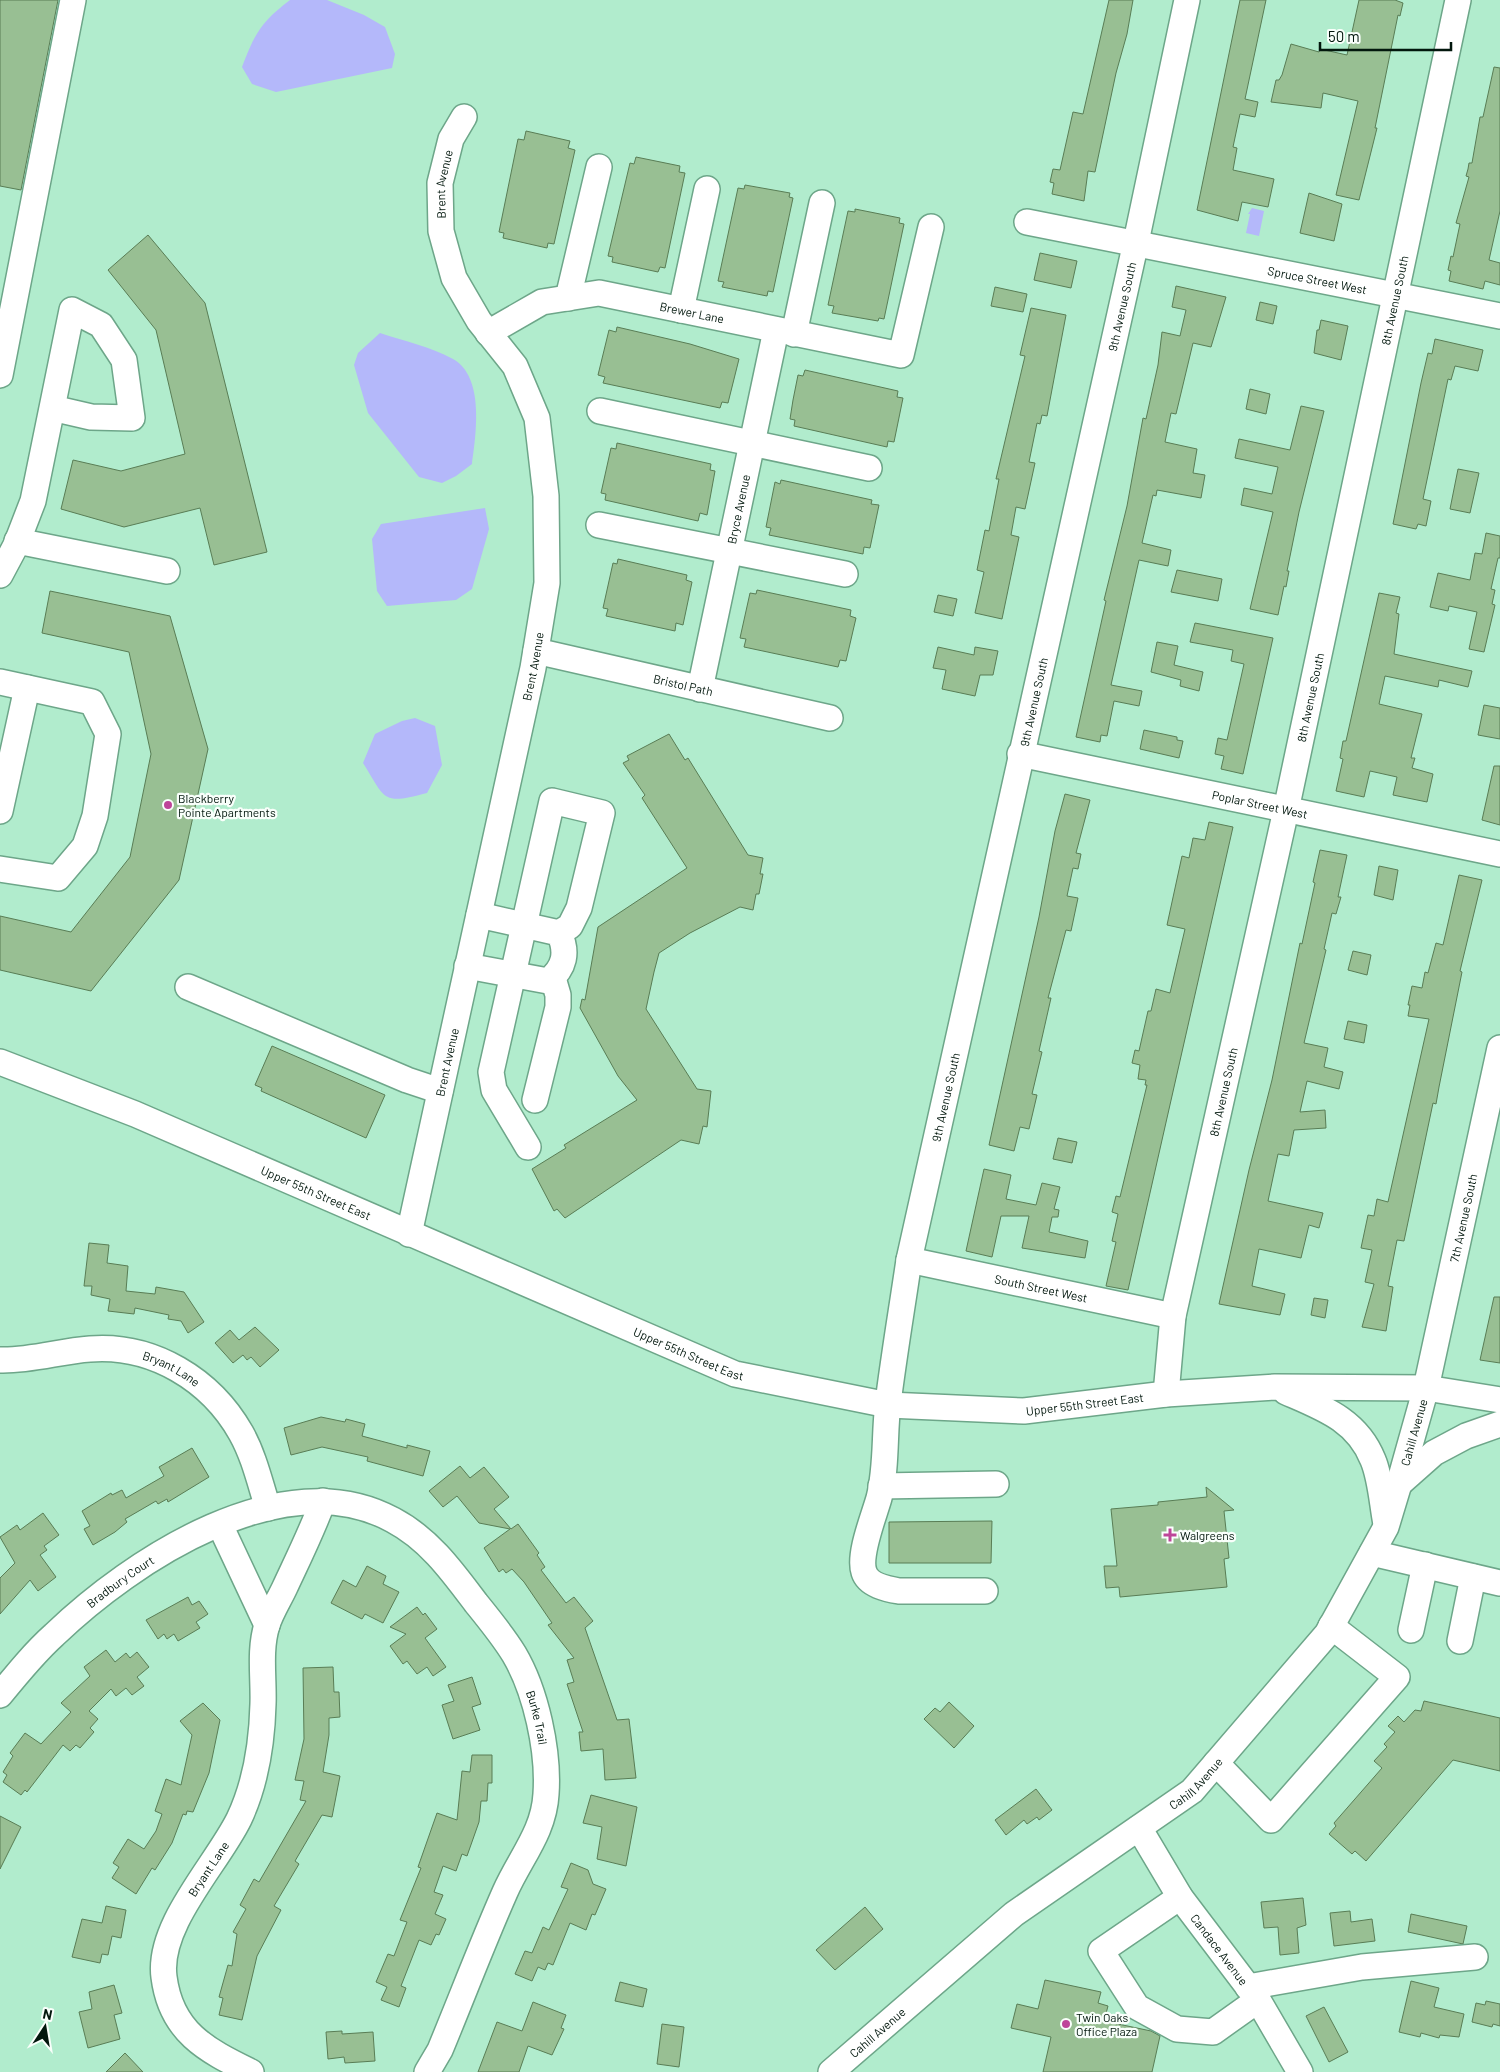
<svg xmlns="http://www.w3.org/2000/svg" width="1500" height="2072" viewBox="0 0 1500 2072" font-family="Barlow,sans-serif">
<style>
.water{fill:#b4b8fa}
.building{fill:#98bf93;stroke:#597d55}
.lines{fill:none;stroke-linecap:round;stroke-linejoin:round}
.minor-casing{stroke:#6da689;stroke-width:28}
.minor{stroke:#fff;stroke-width:25}
.poi-dot{fill:#be4599;stroke:#f9fffb;stroke-width:2}
.labels{text-anchor:middle;dominant-baseline:central;stroke-width:4.5;stroke-linejoin:round;paint-order:stroke}
.street-label{font-size:12px;fill:#02170d;stroke:#f9fffb}
.poi-label{font-size:12px;fill:#02170d;stroke:#f9fffb;text-anchor:start}
</style>
<rect width="100%" height="100%" fill="#b1eccd"/>
<!-- water -->
<g class="water">
<path d="M290 0H327L364 15 385 27 395 54 392 68 276 92 252 84 242 67C255 33 261 22 290 0Z"/>
<path d="M1252 208 1264 211 1259 236 1246 233 1250 214H1248Z"/>
<path d="M380 333C404 341 431 347 453 359 485 377 476 435 472 464L456 476 442 483 419 477 368 413 354 365 358 353Z"/>
<path d="M485 508 489 529 472 589 456 600 387 606 377 591 372 539 381 524Z"/>
<path d="M415 718 435 726 442 765 427 793C382 805 386 800 363 763L375 734 402 721Z"/>
</g>
<!-- building -->
<g class="building">
<path d="M0 0H58L21 190 0 186Z"/>
<path d="M1109 0H1133L1127 34 1116 73 1095 172 1088 171 1084 201 1052 194 1054 183 1050 182 1053 169 1060 170 1073 112 1083 114Z"/>
<path d="M1240 0H1266L1245 99 1258 102 1255 117 1240 114 1233 147 1237 148 1233 170 1274 179 1268 207 1242 202 1238 221 1197 210Z"/>
<path d="M1359 0H1395L1403 3 1400 16 1398 15 1375 128H1377L1359 200 1336 195 1358 101 1323 93 1321 108 1271 102 1276 80H1279L1282 75 1291 44 1319 52 1320 49 1347 55Z"/>
<path d="M1494 67 1500 68V211L1489 260 1500 263V285L1485 281 1483 289 1449 281 1451 271 1448 270 1451 256 1453 257 1460 224 1456 223 1469 177 1466 176 1468 169 1469 163H1472L1480 117H1483Z"/>
<path d="M526 131 570 141 568 148 575 150 554 244 548 243 547 248 503 238 504 233 499 232 518 139 524 140Z"/>
<path d="M636 157 680 166 679 172 685 173 665 268 660 267 658 272 612 262 613 257 608 256 630 163 634 164Z"/>
<path d="M745 185 790 193 789 197 793 198 773 292 768 291 767 296 722 287 724 282 718 281 738 188 744 189Z"/>
<path d="M1309 193 1342 204 1334 241 1300 233Z"/>
<path d="M855 209 900 218 899 223 904 224 884 319 879 318 878 321 832 313 834 306 828 305 848 211 855 212Z"/>
<path d="M148 235 205 303 267 552 214 565 200 508 124 527 61 509 73 460 121 471 185 454 156 330 108 270Z"/>
<path d="M1040 253 1077 261 1071 288 1034 280Z"/>
<path d="M1176 286 1226 297 1211 347 1193 343 1176 414 1171 413 1165 442 1197 449 1193 473 1205 475 1201 498 1157 490 1156 496 1153 495 1142 543 1171 550 1168 566 1139 560 1111 685 1142 691 1139 706 1114 701 1107 736 1101 735 1100 742 1076 737 1106 601 1104 600 1127 506 1143 418 1146 419 1158 365 1162 332 1180 336 1186 310 1172 307Z"/>
<path d="M995 287 1027 294 1023 312 991 306Z"/>
<path d="M1260 302 1277 306 1273 324 1256 320Z"/>
<path d="M1031 308 1066 315 1047 416 1042 415 1040 424 1037 423 1029 462 1035 463 1025 509 1016 507 1011 535 1019 537 1002 619 975 613 984 572 977 570 985 530 989 531 999 479H996L1025 356 1020 355Z"/>
<path d="M1321 320 1348 326 1341 360 1314 353 1317 330H1319Z"/>
<path d="M617 327 690 344 739 359 728 403 722 402 720 408 603 383 605 377 598 375 609 330 616 332Z"/>
<path d="M1435 339 1483 350 1478 371 1455 366 1451 380 1448 379 1423 499 1431 501 1426 526 1418 524 1416 529 1393 524 1421 383 1428 353 1432 354Z"/>
<path d="M805 370 898 391 897 397 903 398 894 442 888 441 887 447 794 426 795 420 790 419 793 400 798 375 803 376Z"/>
<path d="M1250 389 1270 394 1266 414 1246 409Z"/>
<path d="M1301 406 1324 411 1299 512 1287 571H1289L1286 587 1284 586 1278 615 1250 609 1273 512 1241 505 1244 488 1272 494 1278 467 1235 458 1239 439 1290 450Z"/>
<path d="M617 443 711 464 710 470 715 471 707 515 700 513 698 521 605 500 606 494 601 493 611 448 616 449Z"/>
<path d="M1458 469 1479 473 1470 513 1450 509Z"/>
<path d="M781 480 872 500 871 504 879 505 870 548 864 547 863 554 769 535 771 528 766 527 775 482 780 484Z"/>
<path d="M1486 533 1500 536V558H1498L1491 589 1495 590 1492 604 1495 605 1484 652 1469 649 1477 612 1449 606 1448 611 1430 607 1438 573 1470 580 1475 553 1482 554Z"/>
<path d="M618 559 687 575 686 580 692 582 683 625 676 623 675 631 606 616 608 609 603 608 613 563 617 564Z"/>
<path d="M1177 570 1222 579 1218 601 1171 592Z"/>
<path d="M757 590 851 610 850 616 856 618 846 661 840 660 838 667 744 647 746 639 740 638 750 593 756 594Z"/>
<path d="M50 591 170 616 208 749 179 880 91 991 0 970V916L71 932 130 857 151 754 129 652 42 633Z"/>
<path d="M1379 593 1400 597 1396 613 1399 614 1394 654 1472 671 1468 687 1439 680 1438 687 1385 676 1379 704 1422 714 1411 758H1415L1412 768 1433 774 1427 802 1393 795 1397 777 1370 771 1364 797 1336 791 1343 759 1340 758 1343 741H1346Z"/>
<path d="M938 595 957 599 953 616 934 612Z"/>
<path d="M1195 623 1273 638 1243 774 1221 769 1224 756 1215 754 1218 738 1227 740 1244 664 1231 661 1233 650 1190 642Z"/>
<path d="M1157 642 1178 646 1174 665 1203 672 1199 691 1180 686 1181 680 1151 672Z"/>
<path d="M938 647 974 655 975 647 998 651 993 675H980L975 696 942 689 946 670 933 668Z"/>
<path d="M1484 705 1500 708V739L1478 735Z"/>
<path d="M1144 730 1177 737V740L1183 741 1179 758 1140 749Z"/>
<path d="M669 734 685 760 688 758 748 855 763 858 760 874H763L759 894H756L753 910 740 907 690 933 659 953 654 972 646 1009 697 1089 711 1091 707 1127 703 1126 699 1144 681 1140 565 1218 557 1209 554 1211 532 1169 566 1148 564 1145 637 1100 618 1076 580 1008 582 999 585 1000 598 927 687 868 642 798 645 795 623 763 629 760 627 756Z"/>
<path d="M1494 766H1500V825L1482 820Z"/>
<path d="M1065 794 1090 800 1076 853 1081 854 1078 869 1073 868 1067 896 1078 898 1071 931 1066 930 1048 998H1051L1039 1051 1042 1052 1032 1094 1037 1095 1029 1129 1020 1127 1014 1151 989 1145 1039 917 1055 831Z"/>
<path d="M1209 822 1233 827 1128 1290 1106 1286 1116 1242 1112 1241 1118 1214 1112 1212 1116 1196 1120 1197 1147 1085H1145L1146 1080 1138 1079 1140 1065 1132 1063 1135 1050 1139 1051 1148 1011H1151L1156 989 1170 993 1185 929 1167 925 1182 856 1189 858 1193 838 1205 840Z"/>
<path d="M1320 850 1347 855 1338 897H1341L1336 914 1332 913 1324 949 1326 950 1304 1043 1328 1048 1324 1067 1343 1072 1339 1089 1307 1081 1300 1112 1325 1110 1326 1128 1294 1130 1289 1156 1278 1154 1268 1201 1323 1213 1319 1228 1309 1225 1301 1258 1259 1249 1252 1286 1285 1294 1280 1315 1219 1304 1249 1170 1272 1080 1300 943 1302 944 1315 883 1313 882Z"/>
<path d="M1379 866 1398 870 1393 900 1374 895Z"/>
<path d="M1459 875 1482 880 1460 971 1462 972 1439 1087 1436 1104 1433 1103 1404 1241 1397 1240 1388 1286 1393 1287 1386 1331 1362 1327 1374 1284 1365 1282 1372 1250 1361 1248 1368 1215 1374 1216 1377 1199 1388 1202 1429 1019 1408 1016 1410 1005H1408L1412 986 1422 988 1425 972 1428 973 1436 943 1443 945Z"/>
<path d="M1353 951 1371 955 1367 975 1348 970Z"/>
<path d="M1348 1021 1367 1025 1364 1043 1344 1039Z"/>
<path d="M272 1046 385 1095 366 1138 261 1091 262 1088 255 1085Z"/>
<path d="M1058 1138 1077 1142 1072 1163 1053 1159Z"/>
<path d="M984 1169 1011 1175 1006 1199 1036 1205 1042 1183 1060 1187 1054 1209 1059 1210 1058 1217H1052L1049 1232 1088 1241 1085 1258 1022 1248 1029 1216H1001L992 1257 966 1251Z"/>
<path d="M89 1243 109 1245 107 1263 128 1266 126 1291 155 1294 156 1287 184 1292 204 1322 188 1333 181 1321 168 1319 169 1315 135 1308 134 1314 108 1311 110 1299 91 1295 92 1286H84Z"/>
<path d="M1494 1297H1500V1363L1480 1360Z"/>
<path d="M1314 1298 1328 1300 1325 1318 1311 1315Z"/>
<path d="M255 1327 279 1350 260 1367 251 1357 247 1360 243 1355 233 1363 215 1343 230 1330 239 1340Z"/>
<path d="M321 1417 345 1422 346 1419 365 1424 362 1436 407 1448V1445L430 1451 423 1476 367 1461 368 1457 322 1447 291 1455 284 1428Z"/>
<path d="M192 1448 209 1477 168 1502 167 1499 158 1504 156 1501 125 1519 127 1522 115 1532 93 1545 84 1529 90 1526 82 1511 111 1493 112 1495 122 1490 126 1498 164 1476 159 1467Z"/>
<path d="M460 1466 470 1478 484 1467 509 1497 494 1509 511 1529 518 1524 539 1553 537 1555 545 1567 541 1570 566 1603 574 1597 593 1621 585 1628 617 1720 629 1719 636 1778 605 1780 603 1749 581 1751 579 1732H583L567 1684 574 1682 567 1660 574 1658 548 1625 552 1623 524 1582 512 1569 506 1573 503 1569 499 1572 484 1548 510 1529 479 1523 457 1496 443 1507 429 1491Z"/>
<path d="M1206 1487 1234 1510 1224 1511 1229 1558 1224 1559 1227 1587 1120 1597 1119 1587 1106 1588 1104 1566H1117L1111 1509 1158 1505V1502L1207 1497Z"/>
<path d="M43 1513 59 1535 44 1546 47 1550 40 1555 56 1577 38 1591 30 1580 0 1614V1578L15 1563 0 1537 17 1525 20 1530Z"/>
<path d="M992 1521 991 1563H889V1522Z"/>
<path d="M367 1566 386 1576 383 1584 399 1592 383 1623 365 1614 362 1619 331 1603 343 1580 356 1587Z"/>
<path d="M188 1597 192 1605 199 1601 208 1614 196 1622 200 1628 178 1641 174 1634 167 1639 164 1634 158 1639 146 1620Z"/>
<path d="M417 1607 423 1615 425 1613 437 1629 425 1638 446 1667 433 1676 427 1667 417 1674 407 1661 403 1664 390 1646 406 1634 390 1627Z"/>
<path d="M106 1650 115 1662 126 1653 130 1658 137 1652 149 1667 137 1677 144 1686 132 1695 126 1688 116 1696 111 1689 89 1711 98 1719 90 1728 94 1732 80 1748 76 1745 70 1751 63 1745 27 1792 25 1790 21 1795 3 1782 7 1775 3 1772 13 1756 10 1753 25 1733 41 1744 71 1712 61 1703 90 1676 84 1667Z"/>
<path d="M333 1667 334 1692H339L340 1717 329 1718V1735L323 1772 340 1776 332 1817 322 1815 295 1861 299 1864 274 1906 281 1910 257 1956 242 2020 219 2015 223 1998 219 1997 228 1965 232 1966 237 1934 233 1932 246 1909 240 1905 254 1879 259 1882 306 1801 300 1800 304 1781 295 1780 304 1739 303 1668Z"/>
<path d="M472 1677 481 1704 472 1707 480 1730 453 1739 442 1705 454 1701 448 1685Z"/>
<path d="M1424 1701 1500 1718V1771L1453 1760 1366 1861 1355 1851 1352 1854 1329 1834 1336 1826 1334 1823 1382 1768 1374 1761 1387 1747 1384 1744 1395 1732 1388 1726 1398 1716 1404 1722 1415 1710 1421 1711Z"/>
<path d="M949 1702 974 1726 954 1748 924 1719 935 1708 940 1712Z"/>
<path d="M203 1703 220 1720 209 1773 193 1812 187 1811 186 1815 183 1814 172 1843 155 1870 152 1868 136 1894 112 1878 119 1867 113 1863 128 1839 144 1849 156 1831 162 1814 155 1811 166 1779 181 1785 192 1735 180 1721Z"/>
<path d="M472 1755H492V1783H488L487 1801H481L479 1822 467 1856 462 1854 456 1871 443 1866 434 1892 443 1895 435 1914 446 1919 439 1935 436 1934 431 1945 419 1940 401 1986 406 1988 399 2007 381 2000 387 1987 376 1982 388 1954 394 1956 407 1922 400 1920 421 1868 418 1867 437 1813 457 1820 462 1771 470 1772Z"/>
<path d="M1036 1789 1052 1810 1039 1820 1037 1817 1027 1824 1024 1820 1006 1835 995 1820Z"/>
<path d="M591 1795 637 1807 626 1866 597 1859 602 1827 583 1823Z"/>
<path d="M0 1816 21 1827 0 1869Z"/>
<path d="M571 1863 588 1870 593 1884 606 1889 595 1915 592 1914 586 1930 570 1923 553 1965 548 1963 545 1970 538 1967 532 1981 515 1974 525 1951 532 1953 543 1927 549 1930 568 1889 561 1887Z"/>
<path d="M1303 1898 1306 1925 1297 1928 1299 1953 1280 1955 1278 1927 1264 1928 1261 1902Z"/>
<path d="M106 1906 126 1910 121 1938 112 1936 108 1955 102 1954 100 1963 72 1957 82 1919 102 1923Z"/>
<path d="M865 1907 883 1929 835 1970 816 1950Z"/>
<path d="M1350 1911 1351 1922 1372 1919 1375 1941 1334 1946 1330 1913Z"/>
<path d="M1411 1914 1467 1926 1463 1944 1408 1932Z"/>
<path d="M1045 1980 1101 1992 1098 2003 1108 2006 1104 2021 1151 2031 1160 2036 1152 2072H1043L1051 2037 1011 2028 1017 2004 1038 2009Z"/>
<path d="M1411 1981 1439 1988 1434 2007 1464 2014 1459 2037 1440 2035 1439 2038 1421 2033 1420 2037 1399 2032Z"/>
<path d="M620 1982 647 1989 643 2007 615 2001Z"/>
<path d="M114 1985 122 2013 114 2015 120 2039 88 2048 79 2012 92 2009 89 1992Z"/>
<path d="M1486 2001 1500 2004V2026L1493 2024 1492 2027 1472 2022 1476 2003 1485 2005Z"/>
<path d="M533 2002 566 2015 561 2028 564 2029 552 2055 528 2046 519 2072H478L497 2022 522 2031Z"/>
<path d="M1324 2007 1348 2052 1329 2062 1306 2016Z"/>
<path d="M662 2024 684 2027 679 2067 657 2064Z"/>
<path d="M342 2031V2034L373 2032 375 2061 345 2063 344 2057 328 2059 326 2032Z"/>
<path d="M125 2053 143 2072H106Z"/>
</g>
<g class="lines">
<defs>
<g id="minor">
<path id="s1" d="M1027 222 1500 316"/>
<path d="M568 298 599 167"/>
<path d="M681 310 707 189"/>
<path id="s2" d="M488 333 542 302 599 293 901 355 931 227"/>
<path d="M794 334 822 203"/>
<path d="M0 375 73 0"/>
<path d="M600 411 869 468"/>
<path d="M599 525 845 574"/>
<path d="M17 541 167 571"/>
<path d="M0 575 16 545 33 501 72 310 101 325 124 360 132 418 91 417 52 408"/>
<path id="s3" d="M536 651 830 718"/>
<path d="M0 682 92 702 108 734 95 816 85 846 58 878 0 869"/>
<path id="s4" d="M700 689 776 330"/>
<path id="s5" d="M1020 754 1500 854"/>
<path d="M0 811 27 688"/>
<path d="M467 966 548 981C565 968 568 952 559 933L479 915"/>
<path d="M188 987 407 1080 440 1091"/>
<path id="s6" d="M0 1062 135 1114 735 1374 888 1405 1024 1411 1166 1394 1275 1387 1426 1388 1500 1400"/>
<path d="M535 1100 558 1007V995L553 978"/>
<path d="M528 1147 494 1090 491 1072 552 801 602 813 579 908 570 926 559 933"/>
<path id="s7" d="M409 1234 533 668 547 583 546 496 537 418 515 366 479 321 454 278 441 231 440 183 451 139 464 117"/>
<path id="s8" d="M909 1260 1173 1316"/>
<path id="s9" d="M0 1360C31 1361 60 1351 90 1349 153 1344 211 1380 241 1433 254 1456 260 1483 268 1508"/>
<path d="M1286 1392C1323 1408 1357 1420 1373 1460 1381 1479 1382 1504 1386 1524"/>
<path id="s10" d="M1166 1394 1173 1316 1286 810 1458 0"/>
<path d="M1399 1484 1434 1453 1466 1436 1500 1424"/>
<path d="M881 1486 996 1484"/>
<path d="M220 1525 267 1625"/>
<path d="M1372 1553 1500 1583"/>
<path id="s11" d="M985 1591H899C887 1589 868 1585 864 1572 858 1555 874 1516 879 1498 887 1467 884 1435 888 1403 894 1355 902 1308 909 1260L1136 242 1187 0"/>
<path d="M1411 1630 1425 1565"/>
<path d="M1460 1641 1473 1577"/>
<path id="s12" d="M0 1695C17 1674 34 1653 54 1635 132 1560 284 1460 393 1520 429 1539 452 1571 476 1603 489 1619 503 1636 514 1654 536 1691 549 1751 546 1794 544 1832 520 1858 505 1892 482 1944 462 1997 440 2050L427 2072"/>
<path d="M1216 1763 1271 1820 1397 1677 1331 1626"/>
<path id="s13" d="M1139 1828 1180 1897 1258 2000 1300 2072"/>
<path d="M1180 1897 1101 1951 1137 2007 1177 2029 1213 2032 1258 2000"/>
<path d="M1248 1987 1362 1967 1475 1957"/>
<path id="s14" d="M251 2072C206 2050 171 2032 164 1977 157 1925 217 1864 239 1819 256 1783 262 1743 263 1704 264 1679 259 1650 267 1625 271 1612 279 1600 285 1587 298 1559 312 1531 323 1501"/>
<path id="s15" d="M831 2072 1014 1914 1192 1791 1327 1634 1386 1527 1399 1484 1426 1388 1500 1048"/>
</g>
</defs>
<!-- minor casing -->
<use href="#minor" class="minor-casing"/>
<!-- minor -->
<use href="#minor" class="minor"/>
</g>
<!-- markers -->
<g class="poi-dot">
<circle cx="168" cy="805" r="5"/>
<path d="M1167.5 1527.5h5v5h5v5h-5v5h-5v-5h-5v-5h5z"/>
<circle cx="1066" cy="2024" r="5"/>
</g>
<g class="labels">
<!-- street labels -->
<g class="street-label">
<text stroke="none"><textPath href="#s7" startOffset="1091">Brent Avenue</textPath></text>
<text stroke="none"><textPath href="#s1" startOffset="296">Spruce Street West</textPath></text>
<text stroke="none"><textPath href="#s10" startOffset="1118">8th Avenue South</textPath></text>
<text stroke="none"><textPath href="#s11" startOffset="1421">9th Avenue South</textPath></text>
<text stroke="none"><textPath href="#s2" startOffset="215">Brewer Lane</textPath></text>
<text stroke="none"><textPath href="#s4" startOffset="184">Bryce Avenue</textPath></text>
<text stroke="none"><textPath href="#s7" startOffset="581">Brent Avenue</textPath></text>
<text stroke="none"><textPath href="#s3" startOffset="151">Bristol Path</textPath></text>
<text stroke="none"><textPath href="#s10" startOffset="712">8th Avenue South</textPath></text>
<text stroke="none"><textPath href="#s11" startOffset="1016">9th Avenue South</textPath></text>
<text stroke="none"><textPath href="#s5" startOffset="245">Poplar Street West</textPath></text>
<text stroke="none"><textPath href="#s7" startOffset="176">Brent Avenue</textPath></text>
<text stroke="none"><textPath href="#s10" startOffset="308">8th Avenue South</textPath></text>
<text stroke="none"><textPath href="#s11" startOffset="611">9th Avenue South</textPath></text>
<text stroke="none"><textPath href="#s6" startOffset="342">Upper 55th Street East</textPath></text>
<text stroke="none"><textPath href="#s15" startOffset="1106">7th Avenue South</textPath></text>
<text stroke="none"><textPath href="#s8" startOffset="135">South Street West</textPath></text>
<text stroke="none"><textPath href="#s6" startOffset="748">Upper 55th Street East</textPath></text>
<text stroke="none"><textPath href="#s9" startOffset="176">Bryant Lane</textPath></text>
<text stroke="none"><textPath href="#s6" startOffset="1152">Upper 55th Street East</textPath></text>
<text stroke="none"><textPath href="#s15" startOffset="886">Cahill Avenue</textPath></text>
<text stroke="none"><textPath href="#s12" startOffset="166">Bradbury Court</textPath></text>
<text stroke="none"><textPath href="#s12" startOffset="711">Burke Trail</textPath></text>
<text stroke="none"><textPath href="#s15" startOffset="466">Cahill Avenue</textPath></text>
<text stroke="none"><textPath href="#s14" startOffset="255">Bryant Lane</textPath></text>
<text stroke="none"><textPath href="#s13" startOffset="146">Candace Avenue</textPath></text>
<text stroke="none"><textPath href="#s15" startOffset="61">Cahill Avenue</textPath></text>
</g>
<!-- poi labels -->
<g class="poi-label">
<text x="178" y="798">Blackberry<tspan x="178" dy="14">Pointe Apartments</tspan></text>
<text x="1180" y="1535">Walgreens</text>
<text x="1076" y="2017">Twin Oaks<tspan x="1076" dy="14">Office Plaza</tspan></text>
</g>
</g>
<!-- north arrow -->
<g transform="translate(45 2027) rotate(12)" stroke="#f9fffb" stroke-width="4" paint-order="stroke">
<path d="M0-4L9 19L0 12L-9 19Z" fill="#02170d"/>
<text y="-8" font-size="14" font-weight="bold" text-anchor="middle" fill="#02170d">N</text>
</g>
<!-- scale -->
<path d="M1320 42v8h131v-8" fill="none" stroke="#02170d" stroke-width="2.5"/>
<text x="1328" y="42" font-size="15" fill="#02170d" stroke="#f9fffb" stroke-width="4" paint-order="stroke">50 m</text>
</svg>
